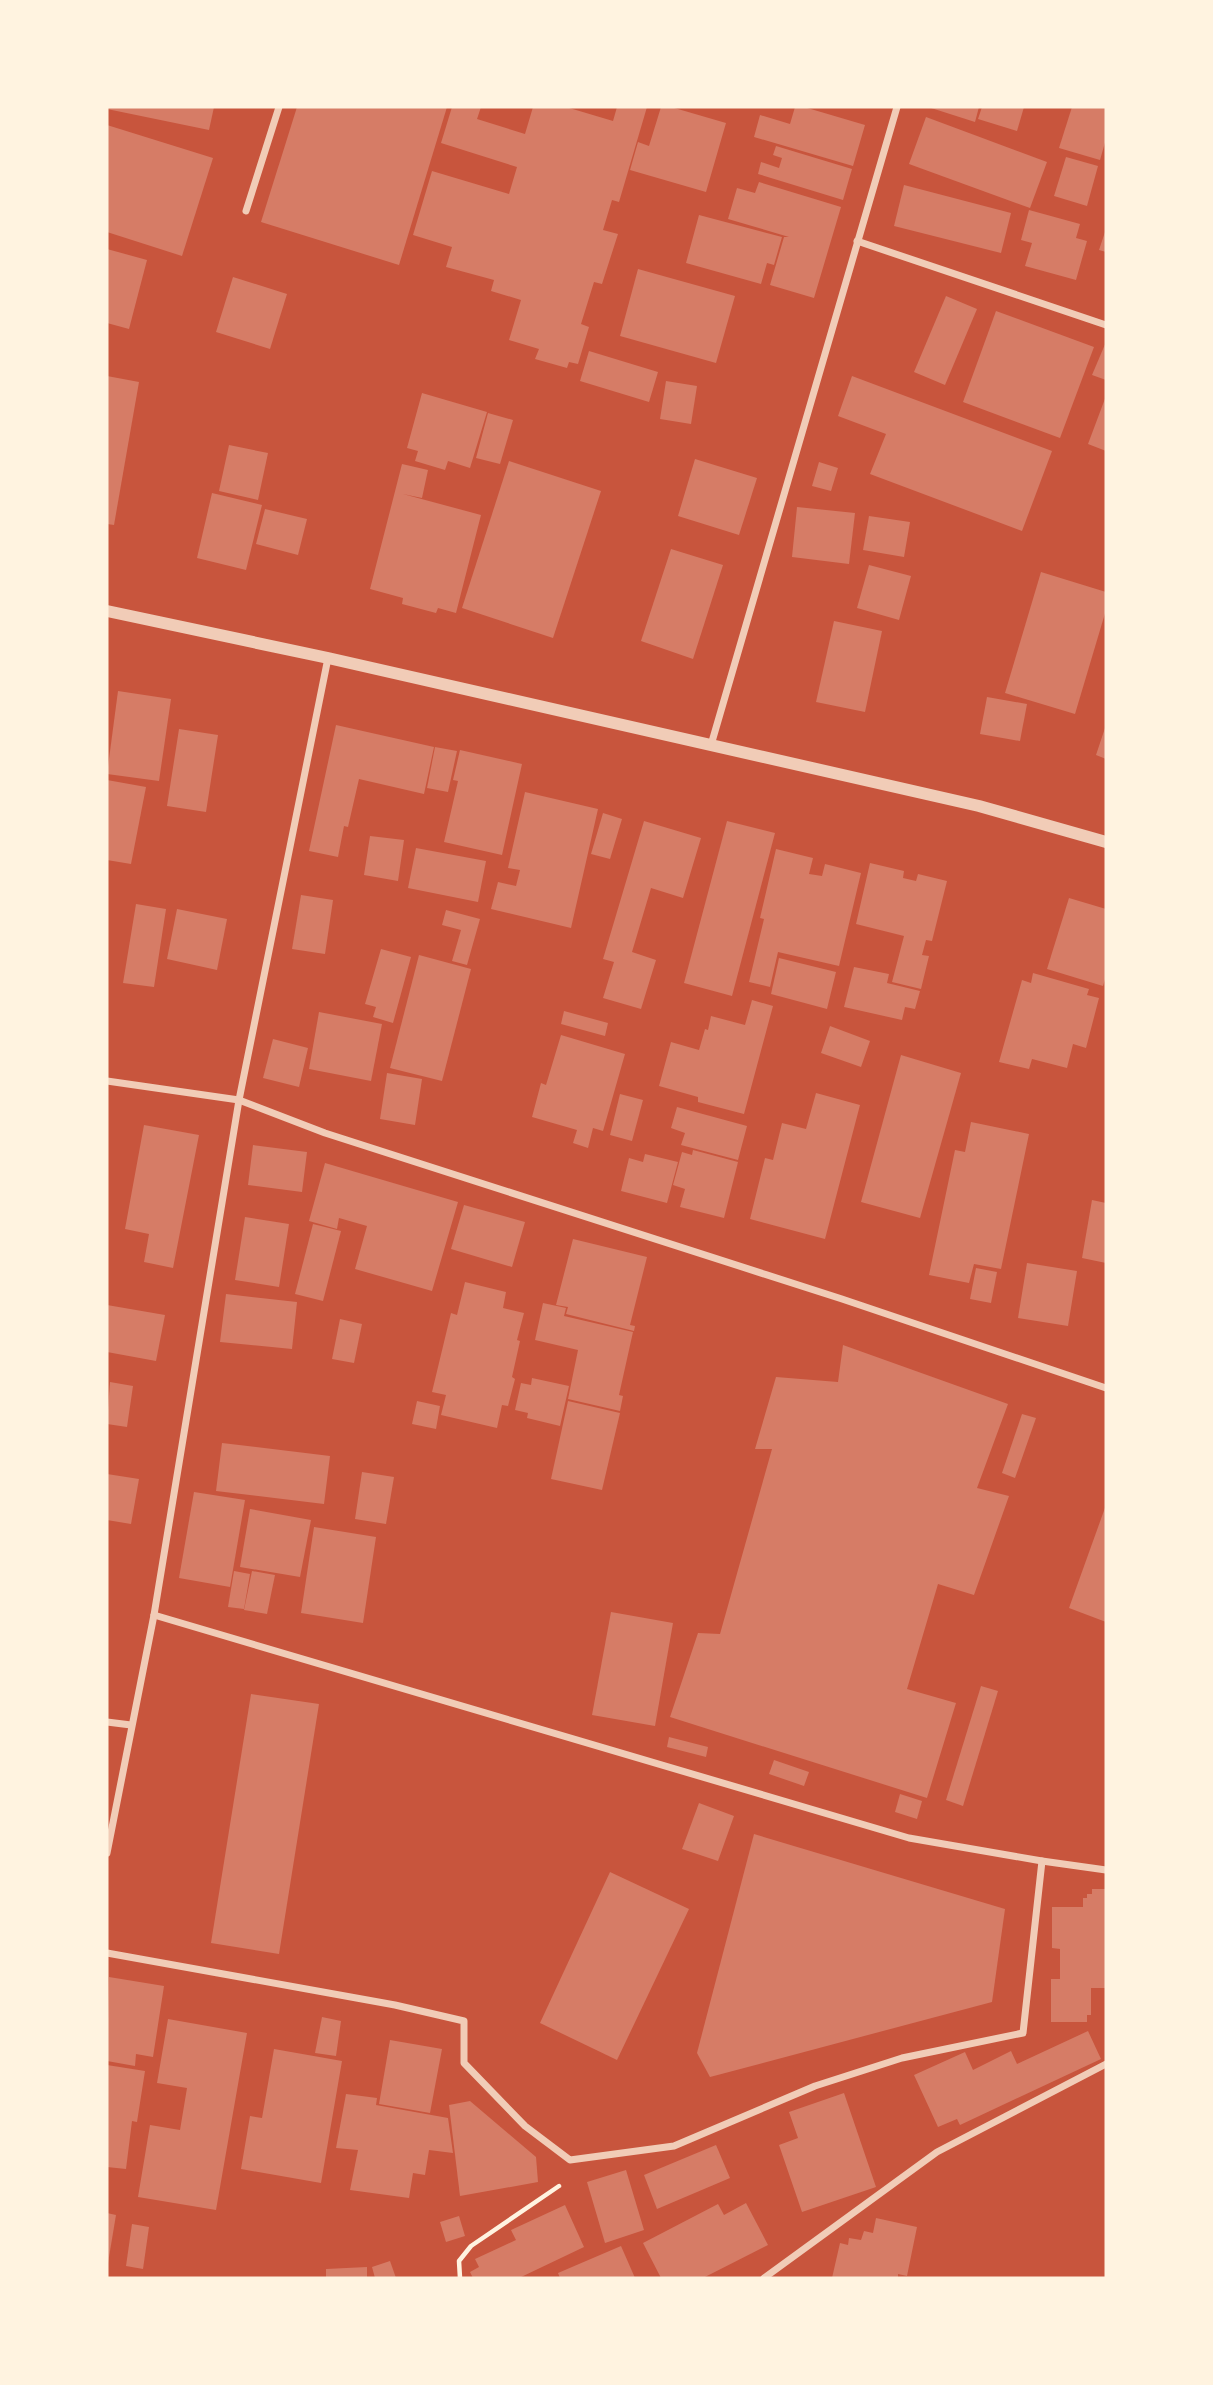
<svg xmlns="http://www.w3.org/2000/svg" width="1213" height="2385" viewBox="0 0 1213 2385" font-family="Lora,serif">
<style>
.building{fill:#d67c66}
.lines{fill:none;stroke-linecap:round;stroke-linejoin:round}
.path{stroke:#fff3e0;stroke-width:4.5}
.minor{stroke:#f1ccb7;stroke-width:7}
.tertiary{stroke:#f1ccb7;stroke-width:12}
</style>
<rect width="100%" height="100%" fill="#c8553d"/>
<!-- building -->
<g class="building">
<path d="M107 107H214L209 130 107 109Z"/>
<path d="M297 107H447L399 265 261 222Z"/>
<path d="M452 107H481L477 119 525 134 533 107H566L613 121 617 107H647L619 202 612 200 603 230 618 234 602 284 594 282 581 324 589 327 578 364 569 362 567 368 535 359 539 349 509 340 521 300 491 291 494 280 446 267 452 247 413 235 432 171 509 194 517 167 441 143Z"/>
<path d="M661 107H671L726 123 706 192 630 170 638 142 649 146Z"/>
<path d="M795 107H804L865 125 853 166 754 137 760 115 790 124Z"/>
<path d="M928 107H979L975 122Z"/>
<path d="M982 107H1024L1017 131 978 119Z"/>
<path d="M1072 107H1106V139L1100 160 1059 148Z"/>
<path d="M926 117 1047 162 1030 208 909 164Z"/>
<path d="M107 125 213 158 182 256 107 232Z"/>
<path d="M776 146 852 169 843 200 758 174 761 162 779 168 782 158 773 155Z"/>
<path d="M1066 157 1098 166 1087 206 1054 196Z"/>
<path d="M759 182 841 207 814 298 770 285 784 237H789L728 219 737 188 755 193Z"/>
<path d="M904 185 1011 213 1001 253 894 226Z"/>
<path d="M1029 210 1080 224 1076 238 1087 241 1076 280 1025 266 1032 243 1021 240Z"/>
<path d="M699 215 782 237 774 265 767 263 761 284 686 263Z"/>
<path d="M1106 229V252L1099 250Z"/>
<path d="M107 249 147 260 129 329 107 323Z"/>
<path d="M638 269 735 296 716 363 620 336Z"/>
<path d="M233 277 287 294 270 349 216 332Z"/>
<path d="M946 296 977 309 945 385 914 372Z"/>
<path d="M996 311 1094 347 1060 438 963 402Z"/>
<path d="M1106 342V380L1092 375Z"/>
<path d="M589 351 658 372 649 402 580 381Z"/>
<path d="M107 376 139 382 114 525 107 524Z"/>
<path d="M852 376 1052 451 1022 531 870 474 886 434 838 416Z"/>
<path d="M666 381 697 386 691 424 660 419Z"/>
<path d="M422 393 487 412 470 468 448 461 445 470 415 461 418 451 407 448Z"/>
<path d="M1106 396V451L1088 444Z"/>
<path d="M488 413 513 420 500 464 476 458Z"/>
<path d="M229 445 268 453 258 500 219 491Z"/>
<path d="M695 459 757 478 739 535 678 516Z"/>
<path d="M509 461 601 491 553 638 462 608Z"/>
<path d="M819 462 838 468 831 491 812 486Z"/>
<path d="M402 464 428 470 422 498 403 494 481 515 456 613 438 608 436 613 402 604 403 598 370 589Z"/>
<path d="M212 493 262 505 246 570 197 558Z"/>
<path d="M797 507 855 513 849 564 792 557Z"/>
<path d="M265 509 307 519 298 555 256 544Z"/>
<path d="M869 516 910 522 904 557 863 550Z"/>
<path d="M671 549 723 565 693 659 641 641Z"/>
<path d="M869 565 911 576 899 620 857 608Z"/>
<path d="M1041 572 1106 592V610L1075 714 1005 693Z"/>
<path d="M834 621 882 631 865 712 816 702Z"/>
<path d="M118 691 171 699 159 781 107 774Z"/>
<path d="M987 697 1027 704 1020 741 980 734Z"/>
<path d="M336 725 434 747 424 794 359 779 348 827 344 826 338 857 309 851Z"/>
<path d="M1106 725V759L1096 755Z"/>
<path d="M179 729 218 735 206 812 167 806Z"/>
<path d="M435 747 457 751 448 792 427 788Z"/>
<path d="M460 750 522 764 502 855 444 842 458 781 453 780Z"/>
<path d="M107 780 146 787 131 864 107 860Z"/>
<path d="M525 792 598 809 571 928 491 909 498 882 516 886 520 870 508 868Z"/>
<path d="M603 813 622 819 610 859 591 854Z"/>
<path d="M644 821 701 838 683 898 651 888 632 952 656 960 641 1009 603 998 614 962 603 959Z"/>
<path d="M727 821 775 833 732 996 684 983Z"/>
<path d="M370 836 404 840 398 881 364 875Z"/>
<path d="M416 848 486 861 478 902 408 888Z"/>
<path d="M776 849 813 858 809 874 822 876 825 864 861 873 839 966 778 952 770 987 749 982 764 919 760 918Z"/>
<path d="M870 863 904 871 903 878 916 881 918 874 947 881 932 941 926 940 922 955 929 956 921 989 892 982 904 936 856 924Z"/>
<path d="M301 895 333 900 325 954 292 949Z"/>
<path d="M1069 898 1106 909V976L1103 986 1047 969Z"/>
<path d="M136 904 166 909 154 987 123 983Z"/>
<path d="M177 909 227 919 217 970 167 959Z"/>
<path d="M446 910 480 919 467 965 452 961 461 930 442 925Z"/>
<path d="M381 949 411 957 393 1023 373 1017 376 1007 365 1004Z"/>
<path d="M419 955 471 969 442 1081 390 1068Z"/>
<path d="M779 958 836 972 827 1009 771 994Z"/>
<path d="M854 967 889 974 887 983 920 991 915 1009 905 1007 902 1020 844 1007Z"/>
<path d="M1033 973 1089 989 1087 995 1099 998 1086 1048 1073 1044 1067 1068 1032 1059 1029 1069 999 1062 1022 980 1031 983Z"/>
<path d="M752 1000 773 1006 744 1114 698 1102V1097L659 1086 671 1042 699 1050 705 1029 708 1030 711 1016 745 1025Z"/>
<path d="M564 1011 608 1023 605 1036 561 1024Z"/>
<path d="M319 1012 382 1024 371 1081 309 1069Z"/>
<path d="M830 1026 870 1041 861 1067 821 1053Z"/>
<path d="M561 1035 625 1054 603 1131 593 1128 588 1148 573 1143 577 1130 532 1117 541 1083 546 1085Z"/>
<path d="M273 1039 308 1048 299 1087 263 1078Z"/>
<path d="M901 1055 961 1073 920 1218 861 1202Z"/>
<path d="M387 1073 422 1079 415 1125 380 1119Z"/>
<path d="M816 1093 860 1105 825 1239 750 1219 765 1158 773 1160 782 1123 806 1129Z"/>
<path d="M620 1094 643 1100 632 1141 610 1135Z"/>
<path d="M677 1107 747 1126 738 1160 681 1145 685 1133 671 1128Z"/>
<path d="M971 1122 1029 1134 1001 1269 974 1264 969 1283 929 1275 955 1150 965 1152Z"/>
<path d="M144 1125 199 1135 173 1268 144 1262 149 1234 125 1229Z"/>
<path d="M253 1145 307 1152 302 1192 248 1185Z"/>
<path d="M693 1150 738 1162 724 1218 680 1207 685 1189 673 1185 682 1152 692 1155Z"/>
<path d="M645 1154 678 1162 667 1203 621 1191 629 1158 643 1162Z"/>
<path d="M325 1163 458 1202 432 1291 355 1269 367 1226 339 1218 337 1229 309 1221Z"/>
<path d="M1092 1200 1106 1203V1263L1082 1258Z"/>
<path d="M464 1205 525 1222 512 1267 451 1249Z"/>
<path d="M245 1217 289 1224 279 1287 235 1280Z"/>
<path d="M313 1224 341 1231 323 1301 295 1294Z"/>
<path d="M573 1239 647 1257 630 1325 635 1326 634 1331 566 1314 568 1307 556 1305Z"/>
<path d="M1027 1263 1077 1271 1068 1326 1018 1318Z"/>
<path d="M976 1268 997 1272 991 1303 970 1299Z"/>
<path d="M465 1282 506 1292 503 1308 524 1313 517 1340 520 1341 512 1377 515 1379 508 1406 502 1405 497 1428 441 1415 446 1395 432 1392 451 1313 457 1315Z"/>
<path d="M226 1294 297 1302 292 1349 220 1342Z"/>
<path d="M543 1303 566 1308 564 1316 633 1332 619 1395 623 1396 620 1411 568 1399 578 1350 535 1340Z"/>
<path d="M107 1305 165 1315 156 1361 107 1352Z"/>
<path d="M340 1319 362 1324 354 1363 332 1359Z"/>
<path d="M843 1345 1008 1404 977 1488 1009 1496 974 1595 938 1584 907 1689 956 1703 927 1798 670 1717 698 1633 720 1634 772 1449H755L776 1377 838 1382Z"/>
<path d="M532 1378 569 1386 560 1426 527 1418 528 1413 515 1410 521 1383 531 1385Z"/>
<path d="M110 1382 133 1386 127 1427 107 1424Z"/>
<path d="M417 1401 440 1406 436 1429 412 1424Z"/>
<path d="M568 1401 620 1413 602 1490 551 1479Z"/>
<path d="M1022 1414 1036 1418 1015 1478 1002 1473Z"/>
<path d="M222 1443 330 1456 324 1504 216 1491Z"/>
<path d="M362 1472 394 1477 386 1524 355 1519Z"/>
<path d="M107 1474 139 1479 131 1524 107 1520Z"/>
<path d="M194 1492 245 1500 230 1587 179 1578Z"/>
<path d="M1106 1505V1622L1069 1608Z"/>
<path d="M250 1509 311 1520 300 1577 240 1567Z"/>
<path d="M314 1527 376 1537 363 1623 301 1613Z"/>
<path d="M234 1571 250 1574 244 1609 228 1607Z"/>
<path d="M252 1571 275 1575 267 1614 244 1610Z"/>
<path d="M611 1612 673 1623 655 1726 592 1715Z"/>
<path d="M981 1686 998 1691 963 1806 946 1800Z"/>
<path d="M251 1694 319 1704 279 1954 211 1943Z"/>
<path d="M669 1737 708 1747 706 1757 667 1747Z"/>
<path d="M774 1760 809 1772 804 1786 769 1774Z"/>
<path d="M900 1794 922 1801 917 1819 895 1812Z"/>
<path d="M699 1803 734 1816 718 1861 682 1849Z"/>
<path d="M754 1834 1005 1909 992 2002 710 2077 697 2053Z"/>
<path d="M610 1872 689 1909 617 2060 540 2023Z"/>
<path d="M1092 1889H1106V1988H1091V2015H1087V2022H1051V1979H1060V1949L1052 1948V1907H1083V1898H1087V1894H1092Z"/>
<path d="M109 1977 164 1986 153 2057 136 2054 135 2066 107 2061Z"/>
<path d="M322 2017 341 2021 336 2056 315 2053Z"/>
<path d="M168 2019 247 2033 216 2210 138 2197 150 2125 180 2130 187 2088 157 2083Z"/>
<path d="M1088 2031 1101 2059 960 2125 957 2119 938 2127 914 2075 965 2052 973 2070 1011 2051 1017 2064Z"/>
<path d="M390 2040 442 2049 430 2113 379 2104Z"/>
<path d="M274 2049 342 2061 321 2183 241 2169 250 2116 262 2118Z"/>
<path d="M107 2065 145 2071 137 2122 132 2121 126 2169 107 2167Z"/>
<path d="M844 2093 876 2187 802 2212 779 2145 798 2138 789 2112Z"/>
<path d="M346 2094 377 2098 376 2105 448 2118 453 2153 429 2150 425 2175 413 2173 409 2198 350 2190 358 2150 336 2148Z"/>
<path d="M470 2101 536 2157 538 2182 460 2196 449 2105Z"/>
<path d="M716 2145 730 2178 657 2209 644 2175Z"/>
<path d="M626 2170 644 2230 605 2243 587 2182Z"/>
<path d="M746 2203 768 2245 703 2278H661L643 2243 718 2204 724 2215Z"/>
<path d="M565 2205 584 2247 519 2278H473L470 2272 479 2267 475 2259 516 2240 511 2230Z"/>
<path d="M107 2213 116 2215 108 2263 107 2262Z"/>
<path d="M459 2216 465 2236 446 2242 440 2222Z"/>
<path d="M876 2218 917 2227 907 2276 898 2274V2278H832L840 2243 848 2245 849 2238 861 2240 864 2231 873 2233Z"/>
<path d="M132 2224 149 2227 143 2269 126 2266Z"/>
<path d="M621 2246 635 2278H560L558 2273Z"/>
<path d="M390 2261 396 2278H375L372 2267Z"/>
<path d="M367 2267V2278H326V2269Z"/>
</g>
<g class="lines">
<!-- path -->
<path class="path" d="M460 2278 459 2261 471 2246 559 2186"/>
<!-- minor -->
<g class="minor">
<path d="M246 211 279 107"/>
<path d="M857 241 1106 325"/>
<path d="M711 745 897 107"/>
<path d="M107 1081 239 1100 325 1133 842 1299 1106 1388"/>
<path d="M154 1615 909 1838 1042 1861 1106 1870"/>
<path d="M107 1722 131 1725"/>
<path d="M107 1853 154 1615 239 1100 328 658"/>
<path d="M107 1953 395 2005 464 2021V2063L525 2126 570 2160 674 2146 815 2086 902 2058 1023 2033 1042 1861"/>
<path d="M764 2278 937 2152 1106 2064"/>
</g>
<!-- tertiary -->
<path class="tertiary" d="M107 611 328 658 979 806 1106 842"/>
</g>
<!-- border -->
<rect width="1213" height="2385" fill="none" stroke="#fff3e0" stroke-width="217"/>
</svg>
